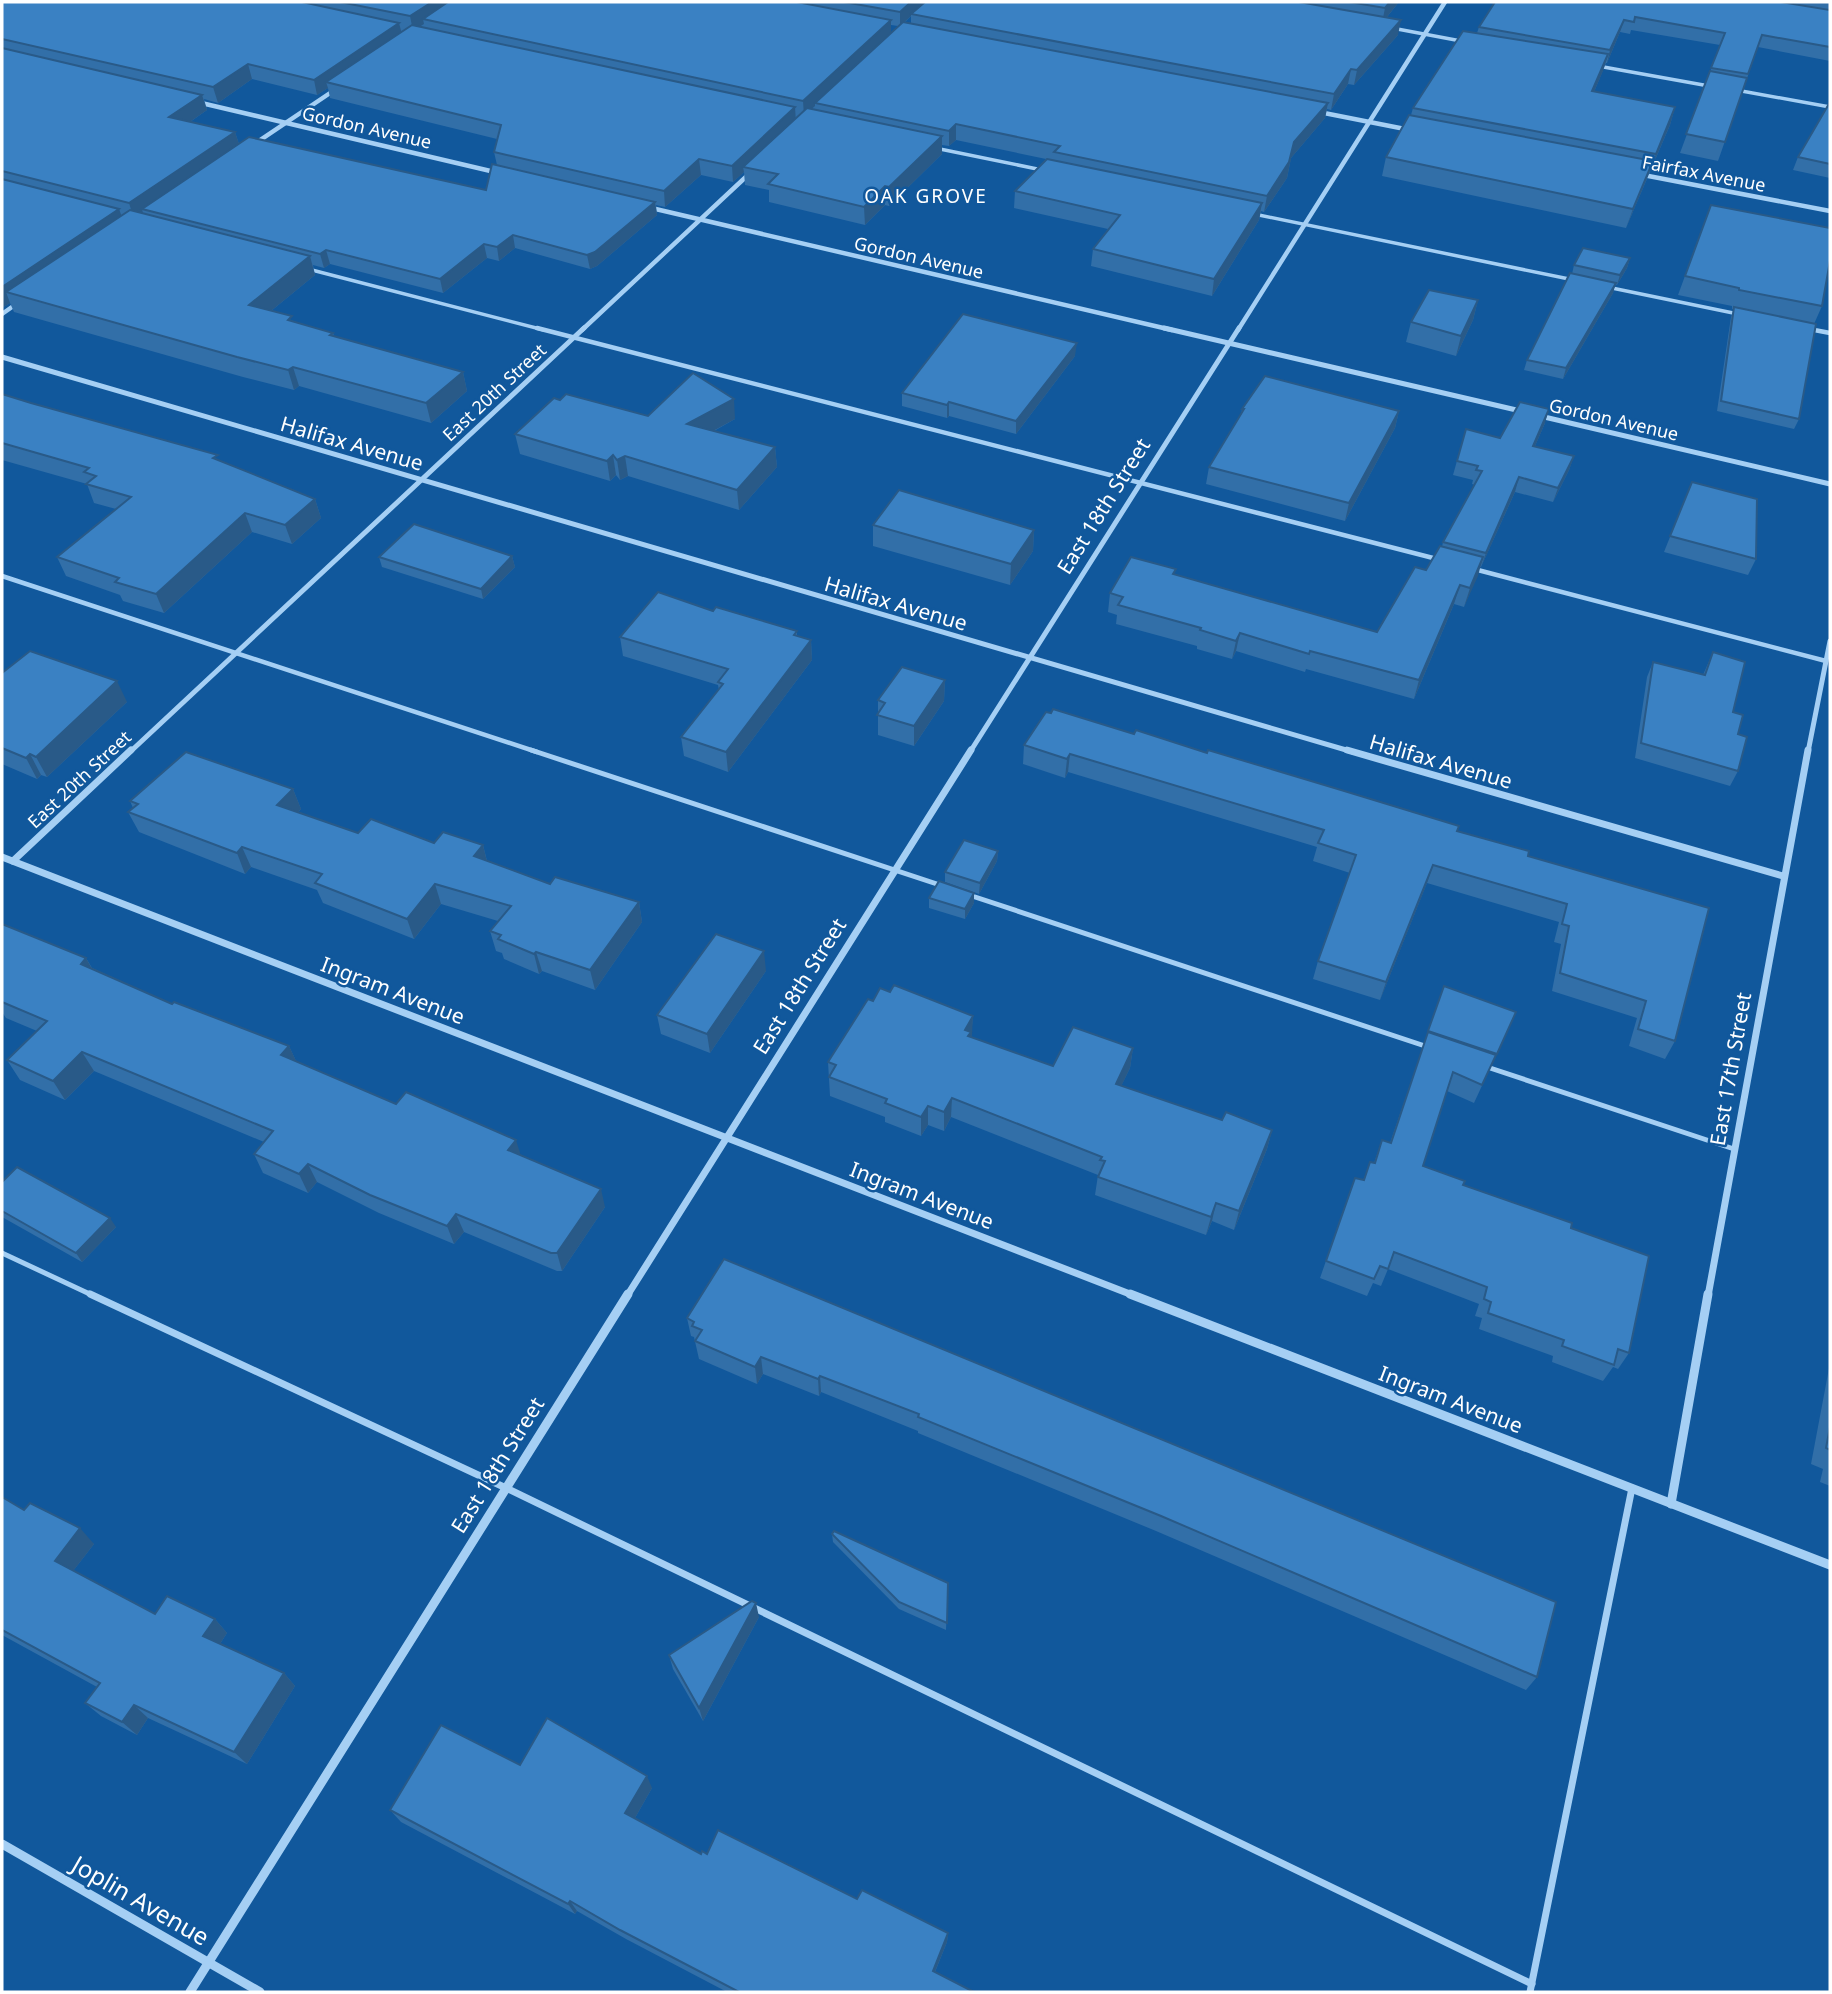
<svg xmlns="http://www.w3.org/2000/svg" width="1832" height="1994" viewBox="0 0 1832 1994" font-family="'Noto Sans',sans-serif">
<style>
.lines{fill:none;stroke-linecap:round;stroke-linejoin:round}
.lane-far3{stroke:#a5cff4;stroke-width:3.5}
.lane-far2{stroke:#a5cff4;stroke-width:4.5}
.lane-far1{stroke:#a5cff4;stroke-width:5}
.lane{stroke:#a5cff4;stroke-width:7}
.street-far3{stroke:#a5cff4;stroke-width:4.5}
.street-far2{stroke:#a5cff4;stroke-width:5}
.street-far1{stroke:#a5cff4;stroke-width:7}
.street{stroke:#a5cff4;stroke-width:9}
.wall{fill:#326fa8;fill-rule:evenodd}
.shaded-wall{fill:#295a88}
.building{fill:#3a81c3;stroke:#295a88;stroke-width:2}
.labels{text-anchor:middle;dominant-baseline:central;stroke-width:5;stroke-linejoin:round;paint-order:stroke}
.far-street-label{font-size:18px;fill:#fff;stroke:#11589c}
.far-neighbourhood-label{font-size:19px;letter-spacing:2px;fill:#fff;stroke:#11589c}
.street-label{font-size:21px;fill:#fff;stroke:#11589c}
.near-street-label{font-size:24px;fill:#fff;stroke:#11589c}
</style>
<rect width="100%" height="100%" fill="#11589c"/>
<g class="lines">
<!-- lane-far3 -->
<g class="lane-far3">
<path d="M1392 28 1461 41"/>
<path d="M1598 66 1709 86"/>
<path d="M1736 90 1830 107"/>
<path d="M935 148 1042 170"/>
<path d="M1254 214 1574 280"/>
<path d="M308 269 544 330"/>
<path d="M1607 287 1738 314"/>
<path d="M1809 329 1812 330"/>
</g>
<!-- lane-far2 -->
<g class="lane-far2">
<path d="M537 328 1437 559"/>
<path d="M1809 329 1830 333"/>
<path d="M1474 569 1826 661"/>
<path d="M2 576 537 752"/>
</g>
<!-- lane-far1 -->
<g class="lane-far1">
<path d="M531 750 943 886"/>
<path d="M969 895 1428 1047"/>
<path d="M1484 1066 1734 1149"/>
<path d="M2 1253 94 1296"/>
</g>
<!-- lane -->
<g class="lane">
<path d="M90 1294 506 1488 1532 1984"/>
<path d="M1530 1992 1632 1488"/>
</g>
<!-- street-far3 -->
<g class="street-far3">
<path d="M197 102 499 173"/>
<path d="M1319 112 1410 130"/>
<path d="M253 145 336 89"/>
<path d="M1638 174 1830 211"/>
<path d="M647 207 1172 330"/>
<path d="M2 314 19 302"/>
<path d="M582 330 749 174"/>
<path d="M1238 330 1445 2"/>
</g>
<!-- street-far2 -->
<g class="street-far2">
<path d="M1164 328 1525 412"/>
<path d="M2 357 1353 752"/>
<path d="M1540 416 1830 484"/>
<path d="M130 752 584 328"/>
<path d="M970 752 1239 328"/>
<path d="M1808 752 1830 641"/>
</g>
<!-- street-far1 -->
<g class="street-far1">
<path d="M1347 750 1783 876"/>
<path d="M2 857 1135 1296"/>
<path d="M13 861 131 750"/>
<path d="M627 1296 971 750"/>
<path d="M1708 1296 1808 750"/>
</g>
<!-- street -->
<g class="street">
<path d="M1130 1294 1830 1565"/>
<path d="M1671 1504 1708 1294"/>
<path d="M2 1844 260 1992"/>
<path d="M190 1992 628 1294"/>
</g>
</g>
<!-- wall -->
<g class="wall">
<path d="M2 2H1399L1387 17 1398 35 1354 85 1348 84 1331 110 1327 109 1325 118 1291 158 1287 178 1264 212 1261 211 1259 220 1212 296 1091 266 1093 249 1108 229 1014 208 1015 191 1046 159 956 140 949 146 942 145V154L889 206 885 205 865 225 769 202V190L745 185 744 172 733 182 701 175 665 207 656 205 657 215 597 266 590 269 515 248 499 261 487 258 443 293 330 264 324 268 313 265 315 275 271 311 293 321 333 333 334 336 463 372 467 391 431 423 299 386 294 390 243 377 14 312 10 303 2 308ZM911 16V23L905 22ZM891 25 898 26 891 33ZM252 79 317 95 328 88 330 98 497 139 494 152 497 165 486 190 239 144 235 132 190 122 207 110 204 99 218 103Z"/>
<path d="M1495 2H1830V61L1758 47 1718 161 1680 153 1720 45 1631 30 1630 34 1620 32 1607 63H1606L1594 92 1675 107 1670 125 1626 228 1382 176 1386 157 1411 115 1413 108 1477 33 1479 27Z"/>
<path d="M1830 102V178L1793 170 1798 157Z"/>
<path d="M1711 205 1822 306 1814 324 1799 419 1794 429 1717 411 1731 317 1734 309H1732V306L1678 295Z"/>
<path d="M1630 258 1627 268 1617 285 1615 284 1613 293 1563 379 1524 370 1527 360 1572 274 1574 265Z"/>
<path d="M1478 300 1473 320 1456 356 1406 342 1411 322Z"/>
<path d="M1075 356 1016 434 949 416 947 418 902 406V393Z"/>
<path d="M2 394 220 461 315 499 321 518 292 544 252 532 164 613 123 601 120 595 66 576 57 557 116 509 94 503 87 484 2 460Z"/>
<path d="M1242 409 1399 411 1395 428 1345 521 1206 484 1209 467 1241 415Z"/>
<path d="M648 416 735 419 714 431 775 447 777 467 739 510 628 476 620 480 616 475 610 481 520 454 515 434Z"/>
<path d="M1545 423 1535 446 1574 456 1569 470 1553 502 1515 492 1481 567H1480L1464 607 1454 604 1414 699 1306 669 1305 672 1236 651 1232 659 1197 649V646L1116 624 1117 615 1108 612 1110 593 1175 575 1377 632 1426 570 1442 547 1443 542 1475 485 1472 484 1473 480 1453 475 1466 429 1500 438Z"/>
<path d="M1692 482 1756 559 1748 575 1664 552Z"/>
<path d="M873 525 1034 530 1033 551 1010 585 873 546Z"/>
<path d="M512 556 515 567 483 599 382 567 379 557Z"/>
<path d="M713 611 797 631V636L811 640 812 660 728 772 684 756 681 737 719 690 718 685 623 656 620 637Z"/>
<path d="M1713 652 1738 734V771L1730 786 1635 758 1647 677 1653 662 1703 675Z"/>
<path d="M2 673 127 702 47 777 41 775 37 779 2 764Z"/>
<path d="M945 680 944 701 914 746 878 735V700Z"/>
<path d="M1046 712 1457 831 1528 856 1709 908 1675 1041 1665 1059 1629 1046 1637 1018 1552 991 1561 944 1554 942 1559 922 1427 883 1380 1000 1313 979 1318 961 1350 873 1313 861 1317 847 1068 772 1065 778 1023 764 1024 745Z"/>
<path d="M293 789 301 809 298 812 358 833 434 843 483 845 487 861 550 884 639 902 642 922 595 990 542 971 539 974 504 959 502 953 496 951 490 931 498 921 441 904 414 939 323 903 317 890 251 867 245 874 139 832 128 812 133 808 130 801Z"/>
<path d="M998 851 997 861 979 894 945 882V872Z"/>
<path d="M929 898 974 903 965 919 929 908Z"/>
<path d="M2 921 4 925 86 958 92 968 172 1004 289 1046 296 1061 396 1104 521 1155 605 1207 562 1271H557L464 1232 454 1244 379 1213 317 1182 308 1193 263 1173 254 1154 264 1142 94 1071 65 1100 20 1080 7 1060 37 1031 6 1018 2 1012Z"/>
<path d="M766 971 710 1053 661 1034 657 1015Z"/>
<path d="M1444 986 1516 1012 1474 1103 1447 1091 1423 1166 1463 1185 1571 1228 1629 1353 1618 1369 1613 1367 1603 1381 1552 1362 1553 1356 1479 1329 1482 1318 1475 1316 1479 1304 1388 1269 1381 1286 1373 1283 1367 1296 1320 1278 1355 1178 1363 1180 1374 1163 1382 1140 1390 1143Z"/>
<path d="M873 1001 973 1016 971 1037 1053 1066 1133 1048 1130 1068 1121 1086 1222 1120 1272 1130 1267 1149 1234 1230 1212 1221 1206 1235 1095 1195 1098 1175 951 1117 944 1131 928 1125 921 1136 885 1122V1117L830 1096 828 1062Z"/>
<path d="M2 1182 116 1227 82 1262 2 1217Z"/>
<path d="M724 1259 1537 1677 1526 1690 1156 1531 918 1433V1431L821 1392 819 1396 763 1374 757 1384 699 1359 694 1337 691 1336 687 1318Z"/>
<path d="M1830 1363V1486L1820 1482 1823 1469 1811 1464Z"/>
<path d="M2 1497 24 1510 94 1544 73 1571 155 1614 215 1619 227 1633 220 1644 284 1673 295 1686 247 1764 148 1718 137 1735 101 1716 85 1703 97 1687 2 1635Z"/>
<path d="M832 1534 948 1583 946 1630 899 1609 833 1542Z"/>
<path d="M759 1617 703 1721 673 1669 669 1655Z"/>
<path d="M520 1765 652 1788 635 1818 701 1854H707L857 1899 948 1933 947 1942 935 1972 974 1992H727L626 1939 577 1911 575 1914 401 1822 390 1810Z"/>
</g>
<!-- shaded-wall -->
<g class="shaded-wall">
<path d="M432 2H457L423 19 424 24 413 31 410 16Z"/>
<path d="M911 2H929L911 14V16L900 26V12Z"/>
<path d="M1390 2H1399L1382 23 1385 8Z"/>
<path d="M891 20V35L815 103V106L804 116 803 101Z"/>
<path d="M1401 20 1398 35 1354 85 1357 70Z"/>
<path d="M1624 20 1620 32 1607 63 1610 50Z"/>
<path d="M399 23 403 38 326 82 328 88 317 95 314 80Z"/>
<path d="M1608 54 1603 71 1587 108 1592 91Z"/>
<path d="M248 64 252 79 218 103 213 87Z"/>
<path d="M1351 69 1348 84 1331 110 1334 94Z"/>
<path d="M202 95 207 110 174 133 169 117Z"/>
<path d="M1328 103 1325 118 1291 158 1287 178 1264 212 1267 196 1294 142Z"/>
<path d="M795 107 796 123 743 167 744 172 733 182 732 166Z"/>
<path d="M1675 107 1670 125 1650 171 1656 154Z"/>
<path d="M956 124V140L949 146V131Z"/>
<path d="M235 132 240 147 142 209 143 213 134 219 129 203Z"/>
<path d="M942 136V154L889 206V187Z"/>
<path d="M699 159 701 175 665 207 664 191Z"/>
<path d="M1653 161 1646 180 1626 228 1633 209Z"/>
<path d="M885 186V205L865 225 864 207Z"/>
<path d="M655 202 657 215 597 266 590 269 587 255Z"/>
<path d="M1262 203 1259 220 1212 296 1214 279Z"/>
<path d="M119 209 125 225 6 292 10 303 2 308V287Z"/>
<path d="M513 235 515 248 499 261 497 247Z"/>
<path d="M484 244 487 258 443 293 440 279Z"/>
<path d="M326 250 330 264 324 268 320 254Z"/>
<path d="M310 256 315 275 255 324 249 305Z"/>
<path d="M1630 258 1627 268 1617 285 1620 275Z"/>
<path d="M1616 283 1613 293 1563 379 1566 368Z"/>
<path d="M1478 300 1473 320 1456 356 1461 336Z"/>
<path d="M1077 343 1075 356 1016 434V421Z"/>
<path d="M293 367 299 386 294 390 288 370Z"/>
<path d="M463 372 467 391 431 423 426 403Z"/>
<path d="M734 399 735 419 689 444 687 424Z"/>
<path d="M949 402V416L947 418V405Z"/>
<path d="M1549 409 1545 423 1529 460 1533 446Z"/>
<path d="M1399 411 1395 428 1345 521 1349 503Z"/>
<path d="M775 447 777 467 739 510 737 490Z"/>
<path d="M613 455 616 475 610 481 607 461Z"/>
<path d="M625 456 628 476 620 480 617 460Z"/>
<path d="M1574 456 1569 470 1553 502 1558 488Z"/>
<path d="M1519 477 1515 492 1481 567 1486 553Z"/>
<path d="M315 499 321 518 292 544 285 525Z"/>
<path d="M245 513 252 532 164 613 156 594Z"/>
<path d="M1034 530 1033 551 1010 585 1011 564Z"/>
<path d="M512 556 515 567 483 599 481 589Z"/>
<path d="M1483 557 1478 576 1464 607 1470 588Z"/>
<path d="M1460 585 1454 604 1414 699 1419 680Z"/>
<path d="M1240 633 1236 651 1232 659 1236 641Z"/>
<path d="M811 640 812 660 728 772 726 752Z"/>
<path d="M945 680 944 701 914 746V726Z"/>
<path d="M117 681 127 702 47 777 36 757Z"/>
<path d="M30 754 41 775 37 779 26 758Z"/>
<path d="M1070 754 1068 772 1065 778 1067 759Z"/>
<path d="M293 789 301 809 285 825 277 805Z"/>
<path d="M483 845 488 866 474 856Z"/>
<path d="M242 847 251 867 245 874 237 853Z"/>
<path d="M998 851 997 861 979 894 980 883Z"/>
<path d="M1433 865 1427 883 1380 1000 1386 982Z"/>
<path d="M435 884 441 904 414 939 407 919Z"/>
<path d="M974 893V903L965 919V909Z"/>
<path d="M639 902 642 922 595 990 590 970Z"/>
<path d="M764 951 766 971 710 1053 707 1034Z"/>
<path d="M536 952 542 971 539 974 534 954Z"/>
<path d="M86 958 97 978 81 964Z"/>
<path d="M973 1016 972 1035 971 1038 970 1051 965 1030Z"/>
<path d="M289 1046 298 1065 281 1055Z"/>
<path d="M1133 1048 1130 1068 1113 1103 1116 1084Z"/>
<path d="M82 1052 94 1071 65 1100 53 1081Z"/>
<path d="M952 1098 951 1117 944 1131V1112Z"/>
<path d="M928 1106V1125L921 1136V1117Z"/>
<path d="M1272 1130 1267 1149 1234 1230 1239 1211Z"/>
<path d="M516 1140 522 1159 508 1150Z"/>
<path d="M308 1164 317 1182 308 1193 299 1174Z"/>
<path d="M601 1189 605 1207 562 1271 557 1253Z"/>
<path d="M1216 1203 1212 1221 1206 1235 1211 1217Z"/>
<path d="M456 1214 464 1232 454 1244 447 1226Z"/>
<path d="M110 1218 116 1227 82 1262 76 1253Z"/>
<path d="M761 1357 763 1374 757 1384 755 1367Z"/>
<path d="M820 1376 821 1392 819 1396 818 1379Z"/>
<path d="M80 1528 94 1544 70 1575 55 1561Z"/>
<path d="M756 1603 759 1617 703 1721 699 1708Z"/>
<path d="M215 1619 227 1633 216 1650 203 1636Z"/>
<path d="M284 1673 295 1686 247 1764 234 1752Z"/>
<path d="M134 1705 148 1718 137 1735 122 1722Z"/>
<path d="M647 1776 652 1788 631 1825 625 1813Z"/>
<path d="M570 1901 577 1911 575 1914 568 1904Z"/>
<path d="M948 1933 947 1942 932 1979 933 1971Z"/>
</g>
<!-- building -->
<g class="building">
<path d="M2 2H302L399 23 314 80 248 64 213 87 2 39Z"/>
<path d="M340 2H432L410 16Z"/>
<path d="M448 2H797L891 20 803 101 423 19Z"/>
<path d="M844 2H911L900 12Z"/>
<path d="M925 2H1299L1401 20 1357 70 1351 69 1334 94 911 14Z"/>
<path d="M1349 2H1390L1385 8Z"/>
<path d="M1495 2H1781L1830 10V47L1762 35 1748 74 1711 68 1725 33 1635 17 1634 22 1624 20 1610 50 1479 27Z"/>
<path d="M903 22 1328 103 1294 142 1289 162 1267 196 1054 152 1060 146 956 124 949 131 815 103Z"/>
<path d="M412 25 795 107 732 166 699 159 664 191 494 152 501 125 326 82Z"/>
<path d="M1463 31 1608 54 1592 91 1675 107 1656 154 1413 108Z"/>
<path d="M2 48 202 95 169 117 235 132 129 203 2 171Z"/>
<path d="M1710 71 1747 78 1725 142 1686 134Z"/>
<path d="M1830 102V164L1798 157Z"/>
<path d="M807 108 942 136 889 187 885 186 864 207 768 184 778 174 743 167Z"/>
<path d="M1409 115 1653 161 1633 209 1386 157Z"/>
<path d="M249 137 486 190 492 164 655 202 595 252 587 255 513 235 497 247 484 244 440 279 326 250 320 254 142 209Z"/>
<path d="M1047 159 1262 203 1214 279 1093 249 1120 215 1015 191Z"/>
<path d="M2 179 119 209 2 287Z"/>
<path d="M1711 205 1830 228V261L1822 306 1739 290V288L1685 276Z"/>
<path d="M130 210 310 256 249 305 292 316 288 320 333 333 330 335 463 372 426 403 293 367 288 370 237 357 6 292Z"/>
<path d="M1583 248 1630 258 1620 275 1574 265Z"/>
<path d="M1570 273 1616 283 1566 368 1527 360Z"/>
<path d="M1429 290 1478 300 1461 336 1411 322Z"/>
<path d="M1734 307 1816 324 1799 419 1721 401Z"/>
<path d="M963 314 1077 343 1016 421 949 402 947 405 902 393Z"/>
<path d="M693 373 734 399 687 424 775 447 737 490 625 456 617 460 613 455 607 461 515 434 554 398 560 400 566 394 648 416Z"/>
<path d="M1265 376 1399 411 1349 503 1209 467 1244 409H1242Z"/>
<path d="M2 394 31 403 218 455 213 458 315 499 285 525 245 513 156 594 115 582 119 578 57 557 131 497 86 484 96 476 84 472 89 468 2 443Z"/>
<path d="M1520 402 1549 409 1533 446 1574 456 1558 488 1519 477 1486 553 1443 542 1482 471 1476 470 1478 466 1457 461 1466 429 1500 438Z"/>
<path d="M1692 482 1757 499 1756 559 1670 536Z"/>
<path d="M899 490 1034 530 1011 564 873 525Z"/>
<path d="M414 524 512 556 481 589 379 557Z"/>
<path d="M1440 546 1483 557 1470 588 1460 585 1419 680 1310 651 1309 654 1240 633 1236 641 1200 630 1201 628 1118 605 1123 597 1110 593 1131 557 1176 569 1173 574 1377 632 1415 567 1426 570Z"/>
<path d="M658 592 713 611 716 607 797 631 794 635 811 640 726 752 681 737 723 684 718 682 728 669 620 637Z"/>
<path d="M30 651 117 681 36 757 30 754 26 758 2 748V673Z"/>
<path d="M1713 652 1745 662 1733 712 1743 715 1738 734 1747 737 1738 771 1641 743 1653 662 1705 675Z"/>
<path d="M902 667 945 680 914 726 877 715 885 703 878 700Z"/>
<path d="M1053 709 1134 734 1136 730 1207 753 1208 750 1341 790 1459 826 1457 831 1529 851 1528 856 1709 908 1675 1041 1638 1029 1646 1001 1560 973 1569 926 1562 924 1567 904 1433 865 1386 982 1318 961 1356 855 1318 843 1324 830 1070 754 1067 759 1024 745 1046 712 1051 713Z"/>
<path d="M186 752 293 789 277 805 358 833 371 819 434 843 443 832 483 845 474 856 550 884 555 877 639 902 590 970 536 952 534 954 498 939 501 935 490 931 511 906 435 884 407 919 315 883 322 874 242 847 237 853 128 812 138 804 130 801Z"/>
<path d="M964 840 998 851 980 883 945 872Z"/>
<path d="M939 881 974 893 965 909 929 898Z"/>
<path d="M2 924 86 958 81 964 172 1004 174 1002 289 1046 281 1055 396 1104 406 1092 516 1140 508 1150 601 1189 557 1253H551L456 1214 447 1226 370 1195 308 1164 299 1174 254 1154 273 1131 82 1052 53 1081 7 1060 47 1021 2 1002Z"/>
<path d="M716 934 764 951 707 1034 657 1015Z"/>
<path d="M894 985 973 1016 965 1030 971 1032 968 1036 1053 1066 1073 1027 1133 1048 1116 1084 1222 1120 1226 1112 1272 1130 1239 1211 1216 1203 1211 1217 1098 1177 1105 1161 1100 1160 1102 1157 952 1098 944 1112 928 1106 921 1117 885 1103 887 1099 829 1077 836 1065 828 1062 868 999 873 1001 880 988 890 992Z"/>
<path d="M1444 986 1516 1012 1497 1054 1428 1031Z"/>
<path d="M1428 1032 1496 1055 1482 1085 1453 1072 1423 1166 1465 1181 1463 1185 1572 1223 1571 1228 1649 1256 1629 1353 1618 1349 1614 1365 1562 1346 1564 1340 1488 1313 1491 1302 1484 1299 1487 1287 1394 1252 1388 1269 1380 1266 1374 1279 1326 1261 1355 1178 1364 1180 1370 1162 1375 1163 1382 1140 1391 1143Z"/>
<path d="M17 1167 110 1218 76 1253 2 1211V1182Z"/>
<path d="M724 1259 1556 1602 1537 1677 1161 1516 918 1417 919 1414 820 1376 818 1379 761 1357 755 1367 695 1341 702 1330 692 1326 694 1322 687 1318Z"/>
<path d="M1830 1427V1450L1826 1448Z"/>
<path d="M2 1497 24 1510 30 1503 80 1528 55 1561 155 1614 167 1596 215 1619 203 1636 284 1673 234 1752 134 1705 122 1722 85 1703 100 1683 2 1630Z"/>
<path d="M834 1531 948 1583 947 1623 899 1602 832 1534Z"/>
<path d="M752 1601 756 1603 699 1708 669 1655Z"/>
<path d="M547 1718 647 1776 625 1813 701 1854 702 1851 707 1854 718 1830 857 1899 862 1890 948 1933 933 1971 974 1992H739L620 1930 570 1901 568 1904 390 1810 441 1725 520 1765Z"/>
</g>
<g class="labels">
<!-- far-street labels -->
<g class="far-street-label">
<text transform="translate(367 127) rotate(13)">Gordon Avenue</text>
<text transform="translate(1704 173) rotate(11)">Fairfax Avenue</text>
<text transform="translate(919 257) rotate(13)">Gordon Avenue</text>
<text transform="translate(494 392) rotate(-43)">East 20th Street</text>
<text transform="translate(1614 419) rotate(13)">Gordon Avenue</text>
<text transform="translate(79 779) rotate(-43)">East 20th Street</text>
</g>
<!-- far-neighbourhood labels -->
<g class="far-neighbourhood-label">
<text x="926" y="196">OAK GROVE</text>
</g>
<!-- street labels -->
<g class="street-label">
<text transform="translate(352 443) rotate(16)">Halifax Avenue</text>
<text transform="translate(1103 506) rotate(-58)">East 18th Street</text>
<text transform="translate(896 603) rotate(16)">Halifax Avenue</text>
<text transform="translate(1441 761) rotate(16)">Halifax Avenue</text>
<text transform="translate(799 986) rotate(-58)">East 18th Street</text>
<text transform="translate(393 990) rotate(21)">Ingram Avenue</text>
<text transform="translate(1730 1069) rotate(-80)">East 17th Street</text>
<text transform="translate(922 1195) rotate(21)">Ingram Avenue</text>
<text transform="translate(1451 1399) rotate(21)">Ingram Avenue</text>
<text transform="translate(497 1465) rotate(-58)">East 18th Street</text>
</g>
<!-- near-street labels -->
<g class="near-street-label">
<text transform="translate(141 1900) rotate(30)">Joplin Avenue</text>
</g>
</g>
<!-- border -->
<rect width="1832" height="1994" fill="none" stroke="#ffffff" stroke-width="7"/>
</svg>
